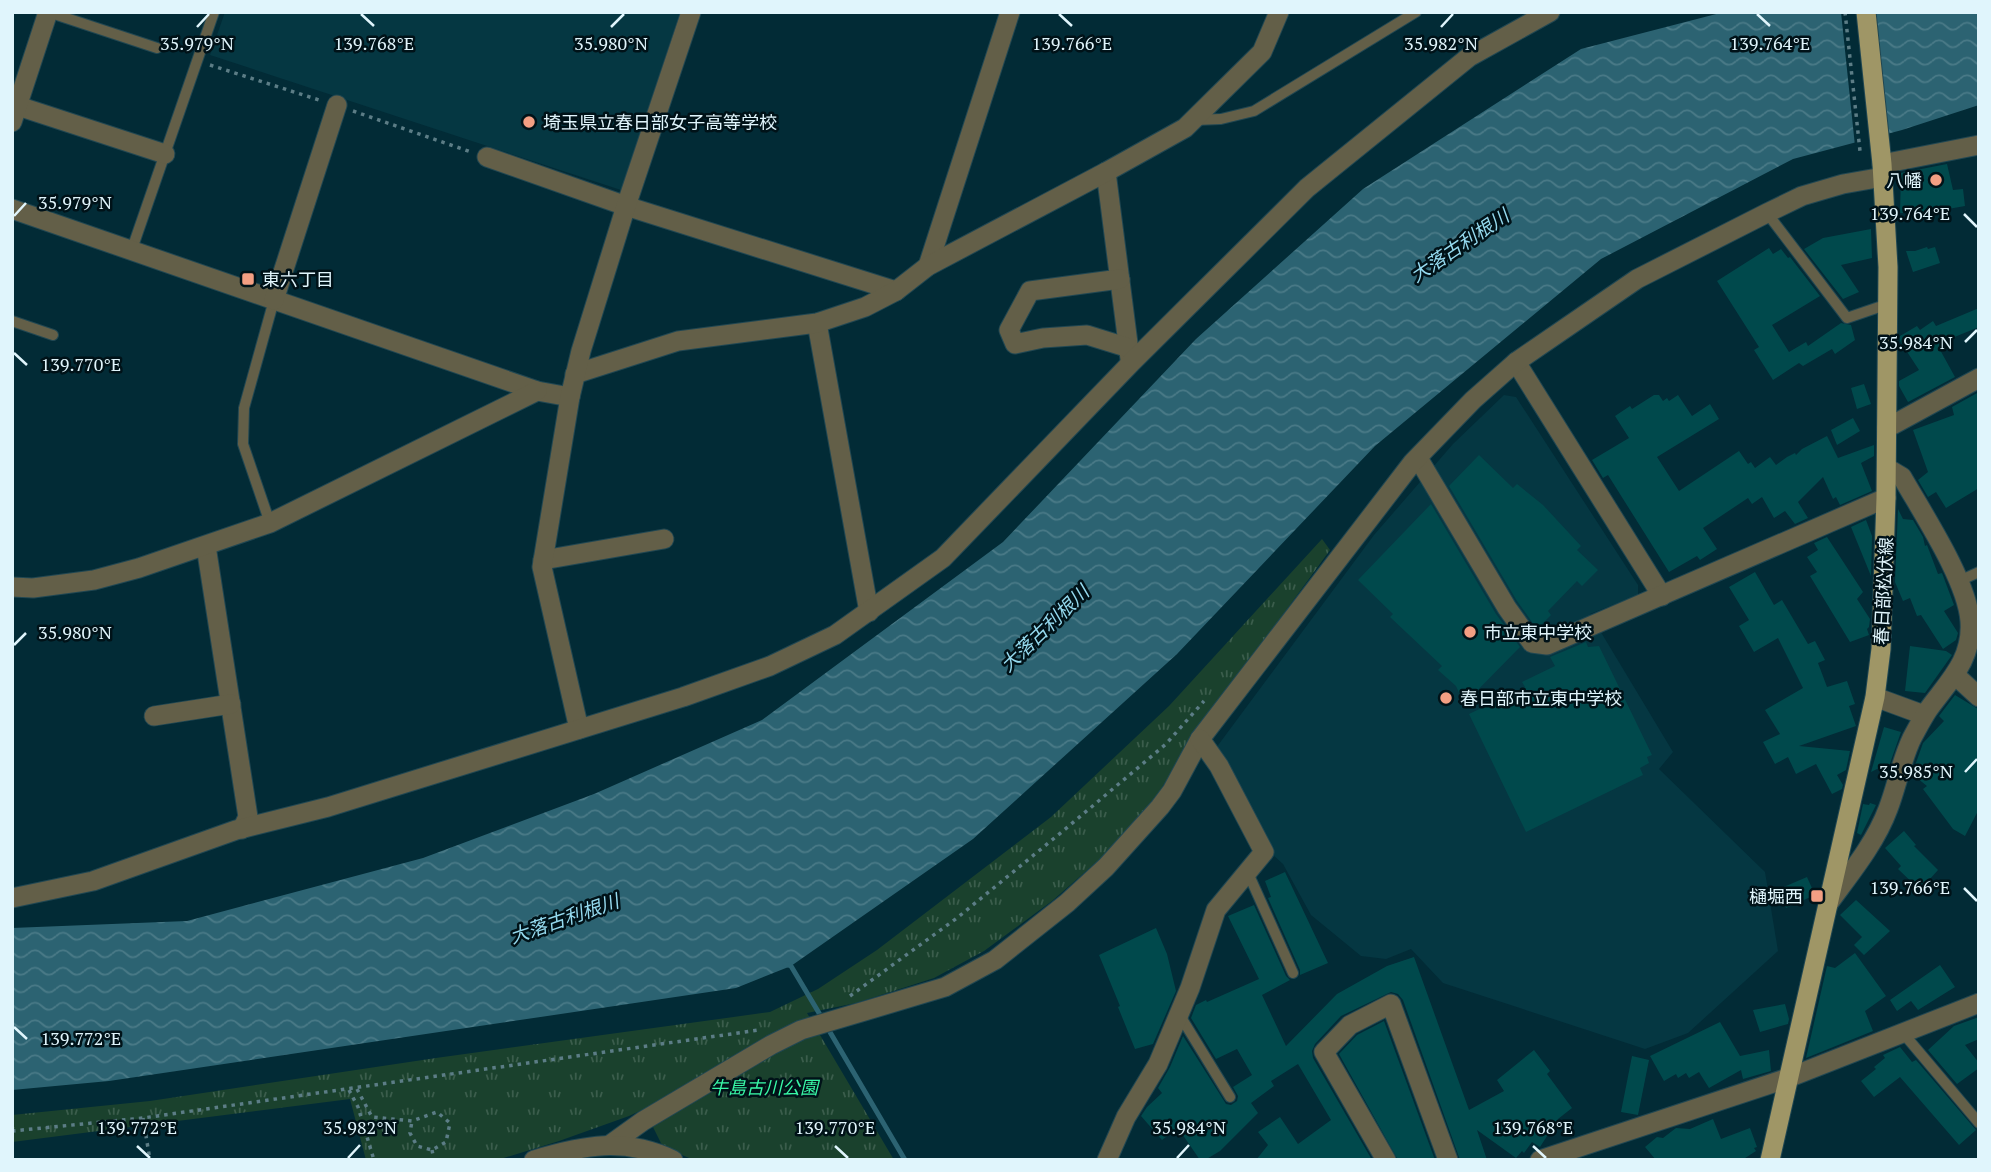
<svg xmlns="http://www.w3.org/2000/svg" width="1991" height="1172" viewBox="0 0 1991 1172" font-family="'PT Serif','Noto Sans JP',serif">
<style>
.built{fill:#053742}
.park{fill:url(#park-tufts)}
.water{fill:url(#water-waves)}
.pier{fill:#022b36}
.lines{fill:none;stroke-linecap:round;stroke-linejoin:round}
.stream{stroke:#2c6372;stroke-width:5}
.building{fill:#00494c}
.service-casing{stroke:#214752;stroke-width:12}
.minor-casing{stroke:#214752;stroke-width:21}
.primary-casing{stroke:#214752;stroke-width:21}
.path{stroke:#5c7d86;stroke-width:3.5;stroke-dasharray:3.5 5;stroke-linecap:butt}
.service{stroke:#635f48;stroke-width:10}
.minor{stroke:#635f48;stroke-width:19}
.primary{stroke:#9f9666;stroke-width:19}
.ticks{fill:none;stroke:#e0f5fc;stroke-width:2.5}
.poi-dot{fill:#f39f83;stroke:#001218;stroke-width:2.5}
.labels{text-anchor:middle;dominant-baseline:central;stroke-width:5;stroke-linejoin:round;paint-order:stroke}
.poi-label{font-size:18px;fill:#e0f5fc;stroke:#001218;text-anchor:start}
.street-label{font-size:18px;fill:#e0f5fc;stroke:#001218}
.park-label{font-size:18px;font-style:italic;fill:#38f7a6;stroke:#001218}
.water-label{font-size:19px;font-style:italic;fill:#95daef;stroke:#001218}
.ticks-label{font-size:18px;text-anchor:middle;fill:#e0f5fc;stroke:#001218;stroke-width:5;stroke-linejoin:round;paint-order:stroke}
</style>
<defs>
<pattern id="park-tufts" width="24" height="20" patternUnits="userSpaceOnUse" patternTransform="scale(1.75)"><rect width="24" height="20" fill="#1a412d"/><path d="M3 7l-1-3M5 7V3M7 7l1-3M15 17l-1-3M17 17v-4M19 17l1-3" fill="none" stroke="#3b5d4c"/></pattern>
<pattern id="water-waves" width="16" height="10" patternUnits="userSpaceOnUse" patternTransform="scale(1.75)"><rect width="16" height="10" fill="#2c6372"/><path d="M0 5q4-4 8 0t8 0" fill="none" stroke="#4a7a87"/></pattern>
</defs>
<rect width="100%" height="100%" fill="#022b36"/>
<!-- built -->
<g class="built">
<path d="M225 12H680L621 190 210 55Z"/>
<path d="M1504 395 1516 397 1638 585V595L1590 614 1673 752 1659 769 1765 872 1778 951 1688 1033 1645 1049 1443 983 1411 949 1386 959 1361 956 1311 915 1283 864 1273 855 1216 748 1374 535 1453 444Z"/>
</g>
<!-- park -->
<path class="park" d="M1322 539 1330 550 1189 743 1158 794 1109 851 1052 901 984 951 934 978 856 1003 807 1013 894 1160H694L663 1147 644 1109 629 1116 559 1141 497 1160H366L350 1099 12 1142V1115L150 1101 436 1058 770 1012 818 989 877 950 1051 817 1169 706Z"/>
<!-- water -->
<path class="water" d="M1724 12H1979V105L1902 130 1793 159 1601 259 1375 446 1177 654 973 839 791 966 736 988 109 1081 12 1090V928L187 921 423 858 594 794 762 720 1003 542 1196 339 1363 189 1581 49Z"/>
<!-- pier -->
<path class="pier" d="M1841 12H1875L1888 137 1855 146Z"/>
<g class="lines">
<!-- stream -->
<g class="stream">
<path d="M785 964 791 966 822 1018"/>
<path d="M827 1027 905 1160"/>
</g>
</g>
<!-- building -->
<g class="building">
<path d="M1947 164 1953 190 1963 189 1965 206 1931 212 1900 213 1901 173Z"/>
<path d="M1871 229 1872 258 1841 265 1859 292 1843 299 1804 249 1823 238Z"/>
<path d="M1927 247 1928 249 1935 247 1940 263 1913 272 1906 251H1915Z"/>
<path d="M1769 248 1773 254 1781 249 1788 258 1790 257 1820 296 1772 325 1789 352 1806 342 1808 346 1841 323 1851 325 1855 340 1835 354 1832 349 1803 366 1799 363 1773 380 1754 350 1759 347 1717 281Z"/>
<path d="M1979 308V327L1952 338 1939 348 1955 377 1908 402 1899 386V381L1919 370 1900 341V336L1917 326 1920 330 1933 321 1936 326Z"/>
<path d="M1864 384 1871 404 1857 409 1851 388Z"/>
<path d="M1979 392V488L1946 508 1936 492 1928 497 1918 480 1928 472 1913 430 1954 415 1952 407Z"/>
<path d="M1654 395H1659L1663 401 1667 398 1669 401 1678 395 1692 416 1710 404 1719 419 1657 457 1679 491 1739 451 1748 464 1751 462 1755 468 1770 457 1776 465 1787 457 1795 453 1796 455 1802 449 1827 436 1838 458 1874 445V456L1861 463 1872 491 1840 505 1836 497 1833 499 1823 477 1798 502 1808 518 1795 524 1785 511 1774 518 1762 497 1752 504 1748 498 1703 528 1717 549 1700 560 1697 556 1669 572 1608 475 1603 478 1592 460 1629 438 1615 416 1630 406 1632 409Z"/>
<path d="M1853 418 1860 431 1837 445 1831 430Z"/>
<path d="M1479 455 1513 488 1517 484 1543 505 1581 546 1577 550 1598 570 1582 586 1577 581 1548 611 1551 615 1537 629 1517 601 1449 486Z"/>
<path d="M1431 504 1496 614 1520 647 1464 704 1456 686 1438 670 1442 666 1390 617 1393 614 1358 580Z"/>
<path d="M1898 509 1903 519 1913 520 1923 537 1925 546 1927 545 1938 574 1942 573 1954 605 1944 611 1958 633 1956 640 1943 649 1921 615 1917 616 1910 598 1903 601 1895 582Z"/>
<path d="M1866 520 1872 536 1871 576 1851 527Z"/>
<path d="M1827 537 1863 592 1857 599 1870 619 1869 627 1867 629 1869 635 1850 642 1810 576 1817 572 1807 557 1818 550 1814 543Z"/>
<path d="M1755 572 1774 605 1782 600 1808 644 1815 641 1825 660 1818 663 1827 687 1847 681 1855 704 1849 706 1856 726 1799 746 1850 751 1846 770 1837 775 1843 785 1842 789 1832 794 1816 764 1796 774 1788 757 1775 764 1763 742 1780 734 1765 710 1803 688 1778 638 1754 652 1739 626 1749 620 1729 587Z"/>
<path d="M1586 642 1588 647 1599 646 1652 755 1647 757 1649 763 1640 768 1643 775 1526 832 1469 714 1525 687 1522 682 1555 666 1550 657Z"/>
<path d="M1910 646 1946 651 1952 655 1925 693 1905 691Z"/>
<path d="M1955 695 1978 709 1979 712V809L1965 836 1953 829 1923 789 1927 786 1912 774 1923 743 1944 721 1939 716Z"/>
<path d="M1884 727 1901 732 1888 769 1881 767 1871 772Z"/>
<path d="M1870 803 1876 805 1861 835 1857 833 1863 804 1869 805Z"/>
<path d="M1904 831 1916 845 1914 846 1938 870 1920 890 1898 869 1901 866 1885 848Z"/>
<path d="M1285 872 1328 963 1300 975V970L1268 898 1271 897 1265 881Z"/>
<path d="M1807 877 1815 895 1786 908 1779 889Z"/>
<path d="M1856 900 1890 931 1864 955 1854 945 1862 937 1840 915Z"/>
<path d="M1254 905 1286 976 1290 980 1262 995 1286 1046 1337 994 1387 966 1414 957 1469 1110 1504 1091 1497 1080 1534 1050 1550 1071 1547 1074 1572 1108 1558 1119 1540 1147 1532 1142 1524 1153 1522 1151 1516 1158 1477 1130 1487 1160H1460L1403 1000 1398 994 1391 992 1341 1016 1315 1044 1312 1051 1313 1058 1372 1160H1256L1268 1145 1258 1132 1280 1117 1298 1144 1331 1120 1298 1064 1271 1081 1274 1086 1251 1103 1258 1113 1220 1151 1205 1160H1200L1178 1128 1162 1140 1141 1116 1147 1107 1162 1093 1158 1088 1170 1067 1183 1036 1226 1104 1231 1105 1237 1101 1238 1096 1233 1087 1252 1075 1237 1049 1216 1059 1191 1018 1196 1005 1206 1000 1207 1002 1259 979 1228 916Z"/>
<path d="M1156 928 1167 954 1176 991 1153 1044 1135 1049 1118 1007 1120 1006 1099 955Z"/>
<path d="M1855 953 1886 996 1865 1011 1873 1031 1806 1058 1827 966 1835 968Z"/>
<path d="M1940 965 1955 987 1918 1010 1911 1001 1897 1011 1890 1000Z"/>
<path d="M1785 1004 1789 1019 1788 1024 1760 1032 1753 1010Z"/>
<path d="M1979 1017V1039L1965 1045 1979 1063V1068L1957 1084 1928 1050 1954 1026Z"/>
<path d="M1384 1021 1435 1160H1398L1339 1054 1357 1035Z"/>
<path d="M1720 1022 1740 1056 1769 1050 1771 1071 1743 1079 1741 1070 1709 1088 1699 1072 1689 1078 1686 1073 1678 1078 1676 1074 1664 1081 1650 1056Z"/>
<path d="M1900 1047 1912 1062 1916 1060 1976 1130 1959 1145 1900 1077 1874 1097 1861 1081 1876 1069 1874 1067 1885 1058 1883 1055Z"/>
<path d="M1632 1056 1649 1060 1638 1115 1621 1112Z"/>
<path d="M1713 1119 1721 1139 1750 1128 1757 1147 1754 1148 1756 1151 1742 1160H1656L1645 1147 1657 1137 1663 1138 1676 1128 1690 1129Z"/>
</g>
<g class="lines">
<defs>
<g id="service">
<path d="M48 12 157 48"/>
<path d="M1195 120 1221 119 1254 111 1416 12"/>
<path d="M1767 213 1847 318 1888 304"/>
<path d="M132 249 214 12"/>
<path d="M12 321 53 335"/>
<path d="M270 523 243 444 244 408 274 300"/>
<path d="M1959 581 1979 572"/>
<path d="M1248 873 1293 973"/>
<path d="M1179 1014 1230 1097"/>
<path d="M1903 1033 1979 1123"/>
</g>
<g id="minor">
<path d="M18 106 165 154"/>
<path d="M12 122 48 12"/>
<path d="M487 157 626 206 896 291"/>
<path d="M1882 164 1979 145"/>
<path d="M1106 172 1130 359"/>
<path d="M12 209 537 391 570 397"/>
<path d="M928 266 1010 12"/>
<path d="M1120 279 1030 291 1009 330 1015 344 1043 338 1087 335 1129 348"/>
<path d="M274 300 337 105"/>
<path d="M817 323 869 612"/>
<path d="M1516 362 1662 596"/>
<path d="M575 374 678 341 817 323 865 307 896 291 928 266 1106 172 1185 128 1262 52 1279 12"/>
<path d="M1887 428 1979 378"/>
<path d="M1418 458 1507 608 1532 643 1547 645 1886 498"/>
<path d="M206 546 248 817 242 829"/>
<path d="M543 560 664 539"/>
<path d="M12 587 33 588 94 580 139 568 270 523 537 391"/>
<path d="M1956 676 1979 697"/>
<path d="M1875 697 1924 715"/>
<path d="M154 716 231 704"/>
<path d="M579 729 542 567 570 397 581 351 626 206 691 12"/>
<path d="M12 898 93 881 236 830 328 807 683 697 770 666 835 635 943 558 1131 363 1307 188 1469 57 1550 12"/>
<path d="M1828 904C1849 875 1875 844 1888 809 1897 786 1901 761 1912 738 1917 729 1922 719 1928 710 1948 682 1973 660 1970 621 1967 580 1923 514 1902 477L1887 468"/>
<path d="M611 1144 643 1121 771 1045 801 1030 945 987 995 960 1067 903 1106 867 1160 807 1172 791 1200 739 1413 462 1473 400 1516 362 1637 279 1767 213 1802 196 1843 184 1883 177"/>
<path d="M534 1160C584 1145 624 1137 673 1160"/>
<path d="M1107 1160 1126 1117 1158 1064 1190 988 1216 910 1264 852 1219 766 1200 739"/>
<path d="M1386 1160 1324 1052 1350 1025 1391 1004 1448 1160"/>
<path d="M1540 1160 1788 1078 1979 1003"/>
</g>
<path id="primary" d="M1770 1160 1875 697 1881 649 1886 498 1888 267 1882 164 1866 12"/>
</defs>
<!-- service casing -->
<use href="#service" class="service-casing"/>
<!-- minor casing -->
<use href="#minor" class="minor-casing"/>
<!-- primary casing -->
<use href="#primary" class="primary-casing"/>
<!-- path -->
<g class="path">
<path d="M1845 12 1860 151"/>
<path d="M210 65 319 100"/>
<path d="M353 111 471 152"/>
<path d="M850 996 957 918 1063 831 1166 744 1204 701"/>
<path d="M357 1089 372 1117 412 1121 437 1112 450 1123 446 1142 432 1150 417 1146 410 1133 412 1121"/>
<path d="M349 1090 358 1107 374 1160"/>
<path d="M143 1118 150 1160"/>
<path d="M12 1131 143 1118 759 1030"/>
<path d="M432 1150 434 1160"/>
</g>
<!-- service -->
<use href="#service" class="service"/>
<!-- minor -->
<use href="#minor" class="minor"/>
<!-- primary -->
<use href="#primary" class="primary"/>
</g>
<!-- ticks -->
<path class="ticks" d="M361 14 374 26M1059 14 1072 26M1757 14 1770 26M197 27 209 14M611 27 624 14M1441 27 1453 14M1964 214 1977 227M14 216 26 203M1965 342 1977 330M14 353 27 365M14 645 26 633M1965 772 1977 759M1964 888 1977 901M14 1027 27 1039M137 1146 150 1158M835 1146 848 1158M1533 1146 1546 1158M348 1158 360 1145M1177 1158 1189 1145"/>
<!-- markers -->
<g class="poi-dot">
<circle cx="529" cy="122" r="7"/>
<circle cx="1936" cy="180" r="7"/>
<rect x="241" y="272" width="14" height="14" rx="3.5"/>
<circle cx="1470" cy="632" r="7"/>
<circle cx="1446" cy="698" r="7"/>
<rect x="1810" y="889" width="14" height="14" rx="3.5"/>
</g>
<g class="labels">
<!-- poi labels -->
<g class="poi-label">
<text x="543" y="122">埼玉県立春日部女子高等学校</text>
<text x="1922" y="180" text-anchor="end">八幡</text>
<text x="262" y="279">東六丁目</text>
<text x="1484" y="632">市立東中学校</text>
<text x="1460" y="698">春日部市立東中学校</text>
<text x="1803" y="896" text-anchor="end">樋堀西</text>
</g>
<!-- street labels -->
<g class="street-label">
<text transform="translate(1883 591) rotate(-87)">春日部松伏線</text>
</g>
<!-- park labels -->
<g class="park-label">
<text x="764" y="1087">牛島古川公園</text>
</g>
<!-- water labels -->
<g class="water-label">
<text transform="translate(1459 245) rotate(-34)">大落古利根川</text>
<text transform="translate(1044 628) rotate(-44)">大落古利根川</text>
<text transform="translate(564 918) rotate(-19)">大落古利根川</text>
</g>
</g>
<g class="ticks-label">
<text x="374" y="50">139.768°E</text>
<text x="1072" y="50">139.766°E</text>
<text x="1770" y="50">139.764°E</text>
<text x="197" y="50">35.979°N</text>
<text x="611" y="50">35.980°N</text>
<text x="1441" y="50">35.982°N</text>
<text x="75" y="209">35.979°N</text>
<text x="1910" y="220">139.764°E</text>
<text x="1916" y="349">35.984°N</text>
<text x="81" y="371">139.770°E</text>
<text x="75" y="639">35.980°N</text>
<text x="1916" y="778">35.985°N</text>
<text x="1910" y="894">139.766°E</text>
<text x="81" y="1045">139.772°E</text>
<text x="360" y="1134">35.982°N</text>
<text x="1189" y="1134">35.984°N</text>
<text x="137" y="1134">139.772°E</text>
<text x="835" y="1134">139.770°E</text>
<text x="1533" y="1134">139.768°E</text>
</g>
<!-- border -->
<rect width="1991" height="1172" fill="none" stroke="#e0f5fc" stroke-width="28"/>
</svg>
